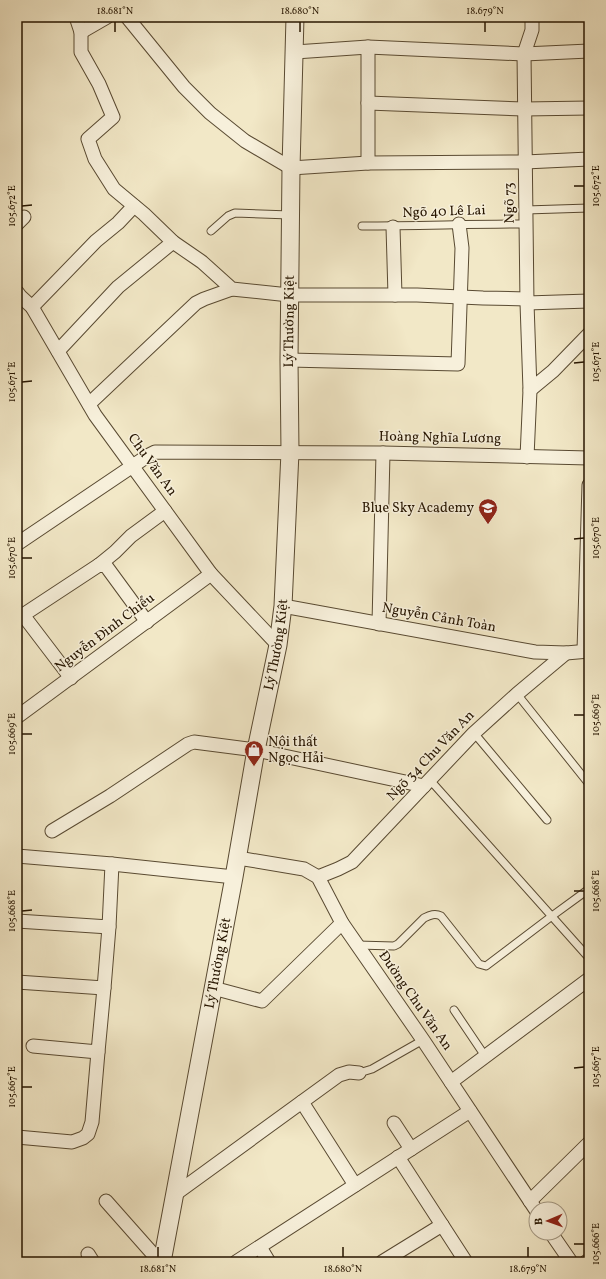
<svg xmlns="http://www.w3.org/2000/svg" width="606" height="1279" viewBox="0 0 606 1279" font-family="Vollkorn,serif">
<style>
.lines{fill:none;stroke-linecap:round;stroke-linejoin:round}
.service-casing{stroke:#594a32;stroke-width:9}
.minor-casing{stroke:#594a32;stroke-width:15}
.tertiary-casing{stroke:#594a32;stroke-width:19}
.service{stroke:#f7f0db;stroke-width:7}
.minor{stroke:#f7f0db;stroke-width:13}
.tertiary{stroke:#f7f0db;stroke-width:17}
.ticks{fill:none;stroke:#261500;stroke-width:1.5}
.labels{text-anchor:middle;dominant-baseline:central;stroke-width:3;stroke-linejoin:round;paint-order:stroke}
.street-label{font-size:14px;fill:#261500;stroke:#f7f0db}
.poi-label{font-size:14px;fill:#261500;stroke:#f7f0db;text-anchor:end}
.neatline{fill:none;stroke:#261500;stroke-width:1.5}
.ticks-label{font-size:10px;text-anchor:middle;fill:#261500}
</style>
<rect width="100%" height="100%" fill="#f2e8c7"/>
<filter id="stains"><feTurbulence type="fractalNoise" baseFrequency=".005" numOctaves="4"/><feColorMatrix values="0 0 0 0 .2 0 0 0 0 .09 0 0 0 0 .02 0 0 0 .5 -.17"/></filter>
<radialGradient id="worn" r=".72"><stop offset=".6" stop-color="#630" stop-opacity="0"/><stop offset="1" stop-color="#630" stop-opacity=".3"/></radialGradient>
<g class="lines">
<defs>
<g id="service">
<path d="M526 210 589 208"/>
<path d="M362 226C417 226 472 224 526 224"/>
<path d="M211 231 228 216 235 213 290 215"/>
<path d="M517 694 589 784"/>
<path d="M474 733 547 820"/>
<path d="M430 780 589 958"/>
<path d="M357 945 394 946 398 944 424 918C430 915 435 913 441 916L479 964 486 966 552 916 589 889"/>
<path d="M454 1010 485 1056"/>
<path d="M359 1073 372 1069 423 1040"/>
</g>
<g id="minor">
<path d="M76 17 81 32V52L99 84 113 117 88 139 95 159 114 189 144 214 173 242 202 262 232 289 289 295H417L483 298 527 299"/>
<path d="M127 17 184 87 210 113 245 141 291 168 368 163 525 162 589 159"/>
<path d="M81 32 107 17"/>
<path d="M295 52 368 47 524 54 589 51"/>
<path d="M368 103 524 109 589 108"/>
<path d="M368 163V47"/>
<path d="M17 224 24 217"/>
<path d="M393 227 395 295"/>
<path d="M17 292 20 296 32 307 95 415 211 574 278 645"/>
<path d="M527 303 589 301"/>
<path d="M32 307 96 241 118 223 134 206"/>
<path d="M58 351 118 287 173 242"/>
<path d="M289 360 458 364 462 248 459 224"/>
<path d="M530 390 553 371 589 334"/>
<path d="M89 404 196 303 204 299 232 289"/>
<path d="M527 457 530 390 527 303 524 54 532 30V17"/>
<path d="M17 544 149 455 155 452 383 453 589 458"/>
<path d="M99 565 115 552 131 536 165 511"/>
<path d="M283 606 535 652 566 653 589 651"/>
<path d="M17 613 23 615 71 678"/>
<path d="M23 615 99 565 106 566 147 622"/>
<path d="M379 624 383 453"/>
<path d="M584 651 589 485"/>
<path d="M17 717 211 574"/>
<path d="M52 831 110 796 188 744 194 742 256 750 424 786"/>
<path d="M17 856 112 864 109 927 17 921"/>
<path d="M238 858 304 869 318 877 342 923 423 1040 536 1210"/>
<path d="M112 864 234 877"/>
<path d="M318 877 338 869 352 862 474 733 517 694 566 653"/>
<path d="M17 982 104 988 109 927"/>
<path d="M213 988 262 1001 342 923"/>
<path d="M33 1046 98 1052 104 988"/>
<path d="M451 1082 589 979"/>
<path d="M302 1102 355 1185"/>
<path d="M394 1123 411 1149"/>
<path d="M17 1137 72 1142 83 1138 88 1134 92 1122 98 1052"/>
<path d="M398 1157 466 1262"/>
<path d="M174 1195 339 1075 349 1072 359 1073"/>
<path d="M106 1201 160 1262"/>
<path d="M530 1201 589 1143"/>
<path d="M551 1233 571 1262"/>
<path d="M260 1247 269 1262"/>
<path d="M88 1254 93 1262"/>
<path d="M236 1262 470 1111"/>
<path d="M382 1262 442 1225"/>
<path d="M586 1262 589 1260"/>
</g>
<g id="tertiary">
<path id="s1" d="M162 1262 234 877 256 750 278 645 283 606 290 452 289 360 291 168 295 17"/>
</g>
</defs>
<!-- service casing -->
<use href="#service" class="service-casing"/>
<!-- minor casing -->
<use href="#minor" class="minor-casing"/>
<!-- tertiary casing -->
<use href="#tertiary" class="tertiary-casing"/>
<!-- service -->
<use href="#service" class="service"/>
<!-- minor -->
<use href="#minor" class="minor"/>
<!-- tertiary -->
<use href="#tertiary" class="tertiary"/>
</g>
<!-- ticks -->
<path class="ticks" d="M115 22V32M300 22V32M485 22V32M574 186H584M22 206 32 205M574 363 584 362M22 382 32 381M574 539 584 538M22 558H32M574 715H584M22 734H32M574 891H584M22 911 32 910M574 1068 584 1067M22 1087H32M574 1244H584M158 1247V1257M343 1247V1257M528 1247V1257"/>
<!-- icons -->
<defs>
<symbol id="school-pin" viewBox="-11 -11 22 30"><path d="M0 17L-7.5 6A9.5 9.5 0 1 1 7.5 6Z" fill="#8f2418" stroke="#f7f0db"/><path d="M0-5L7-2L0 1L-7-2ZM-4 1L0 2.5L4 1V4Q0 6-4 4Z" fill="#fff"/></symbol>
<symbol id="shop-pin" viewBox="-11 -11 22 30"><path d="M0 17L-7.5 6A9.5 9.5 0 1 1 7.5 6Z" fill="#8f2418" stroke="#f7f0db"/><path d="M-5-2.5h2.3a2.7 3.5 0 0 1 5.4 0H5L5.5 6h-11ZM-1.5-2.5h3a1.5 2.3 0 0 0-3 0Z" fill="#fff"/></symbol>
</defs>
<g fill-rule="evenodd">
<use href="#school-pin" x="477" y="497" width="22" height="30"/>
<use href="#shop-pin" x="243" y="739" width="22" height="30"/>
</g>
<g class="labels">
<!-- street labels -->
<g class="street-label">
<text transform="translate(510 203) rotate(-91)">Ngõ 73</text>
<text transform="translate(444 212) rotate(-2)">Ngõ 40 Lê Lai</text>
<text stroke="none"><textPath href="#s1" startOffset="952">Lý Thường Kiệt</textPath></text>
<text transform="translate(440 438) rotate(1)">Hoàng Nghĩa Lương</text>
<text transform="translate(152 465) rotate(54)">Chu Văn An</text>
<text transform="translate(439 618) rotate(10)">Nguyễn Cảnh Toàn</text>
<text transform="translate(105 633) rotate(-37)">Nguyễn Đình Chiểu</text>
<text stroke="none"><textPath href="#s1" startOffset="628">Lý Thường Kiệt</textPath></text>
<text transform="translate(431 756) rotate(-46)">Ngõ 34 Chu Văn An</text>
<text stroke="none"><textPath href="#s1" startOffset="304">Lý Thường Kiệt</textPath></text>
<text transform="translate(415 1001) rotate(55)">Đường Chu Văn An</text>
</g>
<!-- poi labels -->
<g class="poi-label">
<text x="474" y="508">Blue Sky Academy</text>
<text x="268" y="742" text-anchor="start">Nội thất<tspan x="268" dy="16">Ngọc Hải</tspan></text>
</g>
</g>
<!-- margin -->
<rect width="606" height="1279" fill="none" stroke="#f2e8c7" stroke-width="44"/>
<!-- north arrow -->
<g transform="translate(548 1221) rotate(268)"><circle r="19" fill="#f7f0db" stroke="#a39883"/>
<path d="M0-3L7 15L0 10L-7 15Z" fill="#8f2418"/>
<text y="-6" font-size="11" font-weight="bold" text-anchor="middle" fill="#261500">B</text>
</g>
<rect x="22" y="22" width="562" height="1235" class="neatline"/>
<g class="ticks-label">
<text x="115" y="14">18.681°N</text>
<text x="300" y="14">18.680°N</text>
<text x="485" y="14">18.679°N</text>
<text transform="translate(595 186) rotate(-90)" y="4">105.672°E</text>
<text transform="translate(11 206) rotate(-90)" y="4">105.672°E</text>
<text transform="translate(595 362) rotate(-90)" y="4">105.671°E</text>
<text transform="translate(11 382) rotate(-90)" y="4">105.671°E</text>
<text transform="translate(595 538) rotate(-90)" y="4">105.670°E</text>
<text transform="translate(11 558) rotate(-90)" y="4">105.670°E</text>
<text transform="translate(595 715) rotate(-90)" y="4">105.669°E</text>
<text transform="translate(11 734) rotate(-90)" y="4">105.669°E</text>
<text transform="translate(595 891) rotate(-90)" y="4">105.668°E</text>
<text transform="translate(11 911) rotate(-90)" y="4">105.668°E</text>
<text transform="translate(595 1067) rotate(-90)" y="4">105.667°E</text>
<text transform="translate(11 1087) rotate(-90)" y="4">105.667°E</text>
<text transform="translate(595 1244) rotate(-90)" y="4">105.666°E</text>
<text x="158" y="1272">18.681°N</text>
<text x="343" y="1272">18.680°N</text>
<text x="528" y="1272">18.679°N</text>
</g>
<rect width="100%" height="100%" filter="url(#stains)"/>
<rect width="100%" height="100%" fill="url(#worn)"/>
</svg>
